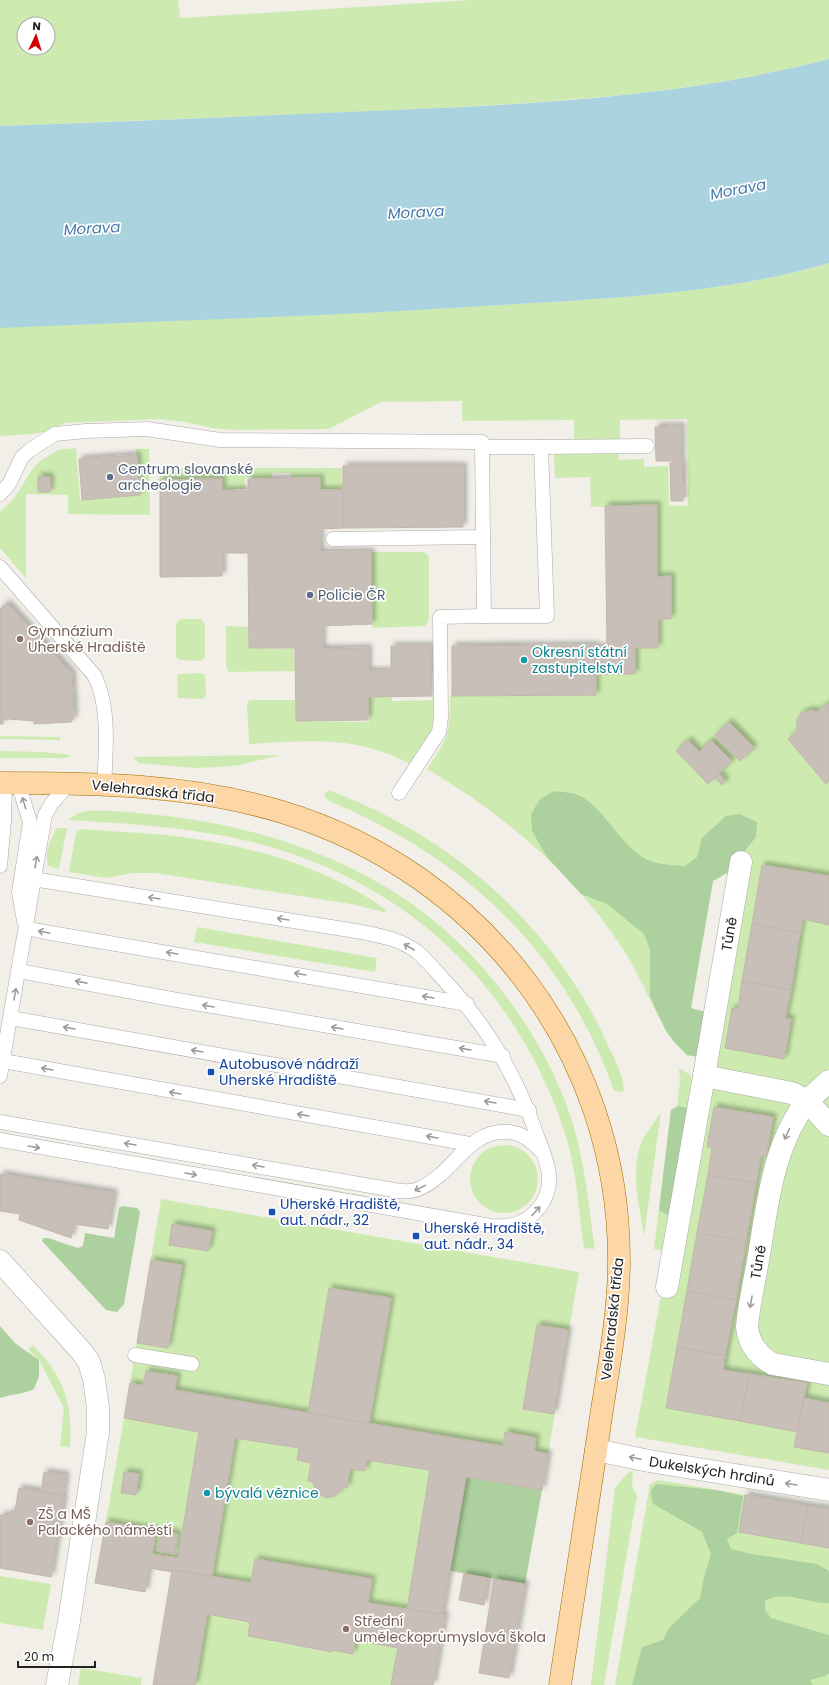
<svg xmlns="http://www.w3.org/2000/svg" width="829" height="1685" viewBox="0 0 829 1685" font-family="Poppins,sans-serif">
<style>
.grass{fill:#cdebb0;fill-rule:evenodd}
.forest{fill:#add19e}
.water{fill:#aad3df}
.building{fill:#c7bfb8;stroke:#c4b6ab;filter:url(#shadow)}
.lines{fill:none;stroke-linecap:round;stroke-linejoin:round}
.service-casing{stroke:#a9a9a9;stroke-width:15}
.minor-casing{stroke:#a9a9a9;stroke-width:23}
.primary-casing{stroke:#a06b00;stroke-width:23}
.service{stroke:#fff;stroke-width:14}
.minor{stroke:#fff;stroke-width:22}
.primary{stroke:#fcd6a4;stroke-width:22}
.oneway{stroke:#9c9c9c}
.service-dot{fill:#5c6f8a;stroke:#fff;stroke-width:1.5}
.education-dot{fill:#8d6e63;stroke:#fff;stroke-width:1.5}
.culture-dot{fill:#0f9aa8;stroke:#fff;stroke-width:1.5}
.transit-dot{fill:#1a4fb4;stroke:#fff;stroke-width:1.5}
.labels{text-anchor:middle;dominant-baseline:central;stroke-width:3.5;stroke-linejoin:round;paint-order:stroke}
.service-label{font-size:14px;fill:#4e5e75;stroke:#fff;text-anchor:start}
.education-label{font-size:14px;fill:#785e54;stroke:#fff;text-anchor:start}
.culture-label{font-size:14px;fill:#0d838f;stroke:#fff;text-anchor:start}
.street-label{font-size:14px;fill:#222;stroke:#fff}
.transit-label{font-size:14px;fill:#164399;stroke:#fff;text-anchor:start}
.water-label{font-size:15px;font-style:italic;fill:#4a7aab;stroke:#fff}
</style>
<defs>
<filter id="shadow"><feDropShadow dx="3.5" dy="-3.5" stdDeviation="2" flood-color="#0004"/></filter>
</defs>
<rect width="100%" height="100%" fill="#f2efe9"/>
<!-- grass -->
<g class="grass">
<path d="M0 0H178L180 18 471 0H829V59C688 96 542 103 397 110 265 116 132 121 0 126ZM24 24H48V48H24Z"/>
<path d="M829 263V1470L635 1437 669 1252 654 1249 671 1110 677 1106 680 1081 679 1068 689 1074 694 1083 742 854 727 873 713 881 691 1008 687 1055C658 1027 647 987 625 952 575 874 506 816 427 769 448 740 450 732 450 696L596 695 595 674H635V648H658V619L671 618V576H657V505L591 507 590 477 555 478 554 454 618 452 619 460 644 459V467L668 466 669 505H664L688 506 687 419 620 420V440H574V420L462 421V401L381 402 329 429 234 430 211 428 185 422 159 419 65 423 49 431 33 434 0 436V327C167 320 335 316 502 305 612 298 723 294 829 263Z"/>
<path d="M76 448 80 500 140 495 136 449H149L150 515 68 514V495L26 494V578L0 548V512L15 497 31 471 40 461 58 450Z"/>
<path d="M176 468H342L343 490 318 489V477L291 478V473H272V478H245V489H220L219 479 157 480 165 470Z"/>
<path d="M371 552H424L429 556V619L425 626 372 628Z"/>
<path d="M180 619H201L205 624V657L201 661 180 660 176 657V624Z"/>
<path d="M226 626 248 627 249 648 294 649 295 671 228 672 226 664Z"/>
<path d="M201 673 205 675 206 696 203 699 178 698 177 676 179 674Z"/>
<path d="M368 697H392V701L432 700V697H435L432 734 411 764C353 735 310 741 249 744L247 703 250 700H295L296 721 369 722Z"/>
<path d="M0 736 60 737V740L0 739Z"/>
<path d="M0 751 43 752 71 755 67 758H0Z"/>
<path d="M281 755 239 765 219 767 195 768 139 763 133 757Z"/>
<path d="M329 790C362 803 394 818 424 837 502 885 570 960 607 1043 612 1054 627 1081 623 1092L614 1091C565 950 462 856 327 800L324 794Z"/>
<path d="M88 811C115 810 140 813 167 816 313 834 440 893 522 1019 540 1046 556 1076 567 1106 584 1152 588 1201 595 1249L584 1248C578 1210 577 1170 565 1133 510 966 379 860 207 833 161 825 114 823 68 820L78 813Z"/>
<path d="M57 828H67L59 869 48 866C44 853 50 839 57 828Z"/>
<path d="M82 829C110 832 138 832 167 835 243 844 324 864 386 910L384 912 351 904 155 873H133L106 878 69 872 76 832Z"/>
<path d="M197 927 377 958 375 972 194 942Z"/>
<path d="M661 1112 644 1236C640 1208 630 1172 641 1144 645 1133 655 1122 661 1112Z"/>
<circle cx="504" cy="1179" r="34"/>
<path d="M161 1199 579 1272 548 1454 130 1383Z"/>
<path d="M33 1345C64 1377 73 1403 70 1447L60 1446 64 1408 39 1360 28 1349Z"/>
<path d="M124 1418 199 1432 178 1558 152 1554 156 1530 106 1522Z"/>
<path d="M235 1438 299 1448 297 1460 311 1463 308 1481 313 1482 316 1492 326 1498 337 1495 343 1487 347 1488 350 1469 365 1471 367 1460 430 1470 407 1609 368 1603 372 1579 255 1559 251 1583 212 1576Z"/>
<path d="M633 1470 632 1486 637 1496 604 1685H591L615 1488 627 1474Z"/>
<path d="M658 1480 829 1509V1685H615L650 1484Z"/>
<path d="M0 1576 51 1584 43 1630 0 1623Z"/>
<path d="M207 1614 250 1622 268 1641 332 1652V1650L352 1654 355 1640 398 1648 391 1685H195Z"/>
<path d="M81 1668 142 1678 141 1685H78Z"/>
</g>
<!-- forest -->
<g class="forest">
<path d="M554 791C565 792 578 793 587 800 610 818 621 846 648 860 659 865 674 865 685 866L697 857 702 838 726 816 740 814 757 822 756 837 727 873 713 881 691 1008 705 1012 697 1057 687 1055 675 1043 666 1031 650 997V950L644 934 607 904 581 894 547 857 532 831 531 814 540 799Z"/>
<path d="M678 1106 689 1108 669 1216 659 1210 671 1110Z"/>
<path d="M122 1206 137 1208 140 1212 124 1304 117 1312 106 1310 42 1241 43 1238H48L78 1248 83 1246 85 1233 114 1238 119 1208Z"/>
<path d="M0 1326 16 1344 39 1360V1376L34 1389C23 1394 12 1394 0 1398Z"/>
<path d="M466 1477 542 1490 525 1584 450 1571Z"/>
<path d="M656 1484 716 1490 743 1496 737 1533 727 1539 731 1549 752 1554 817 1564 829 1571V1603C806 1604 787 1589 765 1601V1610L771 1618 829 1635V1673L825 1676 810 1680 813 1685H632L642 1647 663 1640 668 1629 700 1598 704 1577 711 1554 702 1532 652 1503 651 1490Z"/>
</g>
<!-- water -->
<path class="water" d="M829 59V263C723 294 612 298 502 305 335 316 167 321 0 328V126C131 121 262 116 393 110 539 104 687 96 829 59Z"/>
<!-- building -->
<g class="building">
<path d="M681 426V461H656L655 427Z"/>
<path d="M137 455 140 495 82 500 79 459Z"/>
<path d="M682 462 683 501H671L670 463Z"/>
<path d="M343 466H463V527L343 528Z"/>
<path d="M38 476 50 477V492H38Z"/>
<path d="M320 478V490H343V528L320 529V552H371L372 624 322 626V649L368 648V671H391V646H431L432 696 368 697V720L296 721 295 648H249L248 553H222V576L160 577V480L222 479V491L248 490V479Z"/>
<path d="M657 505V577L671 576V619H658V648H607L605 506Z"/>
<path d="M7 603 72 674 74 717 71 722 34 724V721L9 719H3V724H0V609Z"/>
<path d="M595 645 596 695 452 696V646Z"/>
<path d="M595 647 635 648V674H596Z"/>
<path d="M828 703 829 704V781L826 784 788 739 797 731V719L802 713 810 710 817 712Z"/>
<path d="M729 722 754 748 740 761 715 735Z"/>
<path d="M688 740 699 752 711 740 732 761 708 784 676 751Z"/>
<path d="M719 774 726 781 722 785 715 778Z"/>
<path d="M762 865 829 876V925L803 919 800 933 752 924Z"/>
<path d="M752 924 800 933 791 990 742 981Z"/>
<path d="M742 981 791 990 785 1018 791 1019 784 1059 725 1048 732 1008 738 1009Z"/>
<path d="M714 1107 773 1117 766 1157 761 1156 756 1183 708 1175 712 1148 707 1147Z"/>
<path d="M0 1174 114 1193 108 1229 74 1224 71 1238 19 1220 20 1214 0 1211Z"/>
<path d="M708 1175 756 1183 746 1241 697 1233Z"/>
<path d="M172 1224 212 1231 208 1251 169 1245Z"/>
<path d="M697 1233 746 1241 736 1300 687 1291Z"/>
<path d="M151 1260 182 1265 168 1348 137 1343Z"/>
<path d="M329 1288 391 1298 369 1424 308 1413Z"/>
<path d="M687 1291 736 1300 725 1356 677 1347Z"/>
<path d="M537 1325 568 1330 554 1414 523 1409Z"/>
<path d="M677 1347 725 1356 723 1370 750 1374 740 1421 666 1408Z"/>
<path d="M146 1371 177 1376 175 1390 472 1441 503 1446 505 1432 536 1438 534 1451 548 1454 542 1490 466 1477 442 1615 407 1609 430 1470 367 1460 365 1471 350 1469 347 1488 343 1487 335 1496 326 1498 316 1492 313 1482 308 1481 311 1463 297 1460 299 1448 235 1438 212 1576 172 1570V1572L149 1568 145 1592 95 1583 106 1522 156 1530 152 1554 178 1558 199 1432 124 1418 130 1383 143 1386Z"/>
<path d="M750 1374 807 1383 797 1432 740 1421Z"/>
<path d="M804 1398 829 1403V1453L794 1447Z"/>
<path d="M44 1472 66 1475 63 1495 41 1492Z"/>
<path d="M124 1472 139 1474 136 1495 121 1493Z"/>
<path d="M19 1488 64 1496 51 1577 0 1568V1515L8 1516 10 1512 15 1511Z"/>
<path d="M745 1495 808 1506 801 1543 739 1532Z"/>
<path d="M808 1506 829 1509V1548L801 1543Z"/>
<path d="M161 1531 178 1534 175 1554 157 1551Z"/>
<path d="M255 1559 372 1579 368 1603 445 1615 433 1685H391L398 1648 355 1640 353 1654 332 1650V1652L248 1636 250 1622 207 1614 195 1685H153L172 1570 251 1583Z"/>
<path d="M464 1574 488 1578 484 1605 459 1600Z"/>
<path d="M494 1579 525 1584 509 1678 479 1673Z"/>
</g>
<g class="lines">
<defs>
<g id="service">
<path d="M482 447H541"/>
<path d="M0 494 9 484 22 457 30 450 55 434 86 431 147 429 220 440 482 442 483 537 333 539"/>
<path d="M483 537 484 616H547L541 447 647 446"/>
<path d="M0 567 94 675C110 705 106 751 104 785"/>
<path d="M18 783 30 822 19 892 24 921"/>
<path d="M399 793 439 732 441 717 440 617 484 616"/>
<path d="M0 866 4 821 5 783"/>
<path d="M26 928 45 932 467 1004"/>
<path d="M19 971 177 1000 503 1056"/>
<path d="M11 1018 529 1110"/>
<path d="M3 1061 470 1144"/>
<path d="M0 1076 45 815 52 803 69 784"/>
<path d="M0 1122 400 1191C406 1191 413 1192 418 1189 454 1175 466 1129 509 1132 522 1133 533 1142 542 1152"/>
<path d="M0 1140 491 1226C498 1226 506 1227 512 1225 534 1220 551 1199 549 1176 548 1162 542 1149 537 1136 517 1076 487 1025 443 979 435 970 426 959 416 951 400 939 381 936 362 932L33 879"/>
<path d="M135 1355 192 1364"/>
</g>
<g id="minor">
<path d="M704 1076 741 862"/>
<path d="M829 1081 807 1101 829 1125"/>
<path d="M0 1261 82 1352 89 1362 94 1379 98 1408V1432L69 1621 57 1685"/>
<path d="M667 1287 704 1076 792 1093 807 1101C773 1146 768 1201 759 1255 755 1279 749 1303 747 1327 749 1344 758 1356 773 1364L829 1374"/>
<path d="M596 1450 649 1461 829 1490"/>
</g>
<path id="primary" d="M0 783C94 783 191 784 282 812 480 872 619 1050 619 1260 619 1317 607 1374 599 1430 586 1515 573 1600 560 1685"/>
</defs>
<!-- service casing -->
<use href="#service" class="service-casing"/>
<!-- minor casing -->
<use href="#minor" class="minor-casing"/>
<!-- primary casing -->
<use href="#primary" class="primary-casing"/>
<!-- service -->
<use href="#service" class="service"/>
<!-- minor -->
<use href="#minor" class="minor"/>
<!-- primary -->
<use href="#primary" class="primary"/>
</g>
<!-- one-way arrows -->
<defs><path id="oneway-shaft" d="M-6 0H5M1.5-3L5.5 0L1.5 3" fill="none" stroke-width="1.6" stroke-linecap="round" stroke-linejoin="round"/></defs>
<g class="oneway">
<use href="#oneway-shaft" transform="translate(24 803) rotate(-107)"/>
<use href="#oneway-shaft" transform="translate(36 862) rotate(-80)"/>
<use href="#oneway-shaft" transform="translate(154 898) rotate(-171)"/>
<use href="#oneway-shaft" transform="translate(283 919) rotate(-171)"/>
<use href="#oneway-shaft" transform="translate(44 932) rotate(-168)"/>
<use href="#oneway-shaft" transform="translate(409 947) rotate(-150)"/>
<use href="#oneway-shaft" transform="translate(172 953) rotate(-171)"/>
<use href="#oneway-shaft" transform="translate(300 974) rotate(-170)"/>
<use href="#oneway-shaft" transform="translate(81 982) rotate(-169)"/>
<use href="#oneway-shaft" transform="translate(15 994) rotate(-80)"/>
<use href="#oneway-shaft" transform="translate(428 997) rotate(-170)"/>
<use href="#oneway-shaft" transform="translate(208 1006) rotate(-170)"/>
<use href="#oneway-shaft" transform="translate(69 1028) rotate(-170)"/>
<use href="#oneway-shaft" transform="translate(337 1028) rotate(-170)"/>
<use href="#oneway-shaft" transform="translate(465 1049) rotate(-170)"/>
<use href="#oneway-shaft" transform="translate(197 1051) rotate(-170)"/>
<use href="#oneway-shaft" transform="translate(47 1069) rotate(-170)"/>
<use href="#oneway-shaft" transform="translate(175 1093) rotate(-170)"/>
<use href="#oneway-shaft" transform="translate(490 1102) rotate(-170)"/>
<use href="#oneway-shaft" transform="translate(303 1115) rotate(-170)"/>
<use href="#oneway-shaft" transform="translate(787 1134) rotate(115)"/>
<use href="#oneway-shaft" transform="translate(432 1137) rotate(-170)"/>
<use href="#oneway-shaft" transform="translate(130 1144) rotate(-171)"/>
<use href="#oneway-shaft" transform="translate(34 1147) rotate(10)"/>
<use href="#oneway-shaft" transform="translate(258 1166) rotate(-170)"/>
<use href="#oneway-shaft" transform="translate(191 1174) rotate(10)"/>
<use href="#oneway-shaft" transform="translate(420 1188) rotate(154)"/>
<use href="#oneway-shaft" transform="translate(536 1211) rotate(-48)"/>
<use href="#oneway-shaft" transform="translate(751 1302) rotate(100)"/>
<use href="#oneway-shaft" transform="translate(635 1458) rotate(-168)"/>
<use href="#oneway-shaft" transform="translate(791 1484) rotate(-171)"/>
</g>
<!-- markers -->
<g class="service-dot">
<circle cx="110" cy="477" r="4"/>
<circle cx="310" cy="595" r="4"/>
</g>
<g class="education-dot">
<circle cx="20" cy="639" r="4"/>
<circle cx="30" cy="1522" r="4"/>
<circle cx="346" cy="1629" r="4"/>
</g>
<g class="culture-dot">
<circle cx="524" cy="660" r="4"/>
<circle cx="207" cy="1493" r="4"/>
</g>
<g class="transit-dot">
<rect x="207" y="1068" width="8" height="8" rx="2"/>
<rect x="268" y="1208" width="8" height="8" rx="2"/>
<rect x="412" y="1232" width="8" height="8" rx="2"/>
</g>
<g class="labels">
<!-- service labels -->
<g class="service-label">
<text x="118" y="469">Centrum slovanské<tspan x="118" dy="16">archeologie</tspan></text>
<text x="318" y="595">Policie ČR</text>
</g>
<!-- education labels -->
<g class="education-label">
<text x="28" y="631">Gymnázium<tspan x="28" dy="16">Uherské Hradiště</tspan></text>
<text x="38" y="1514">ZŠ a MŠ<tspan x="38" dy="16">Palackého náměstí</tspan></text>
<text x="354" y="1621">Střední<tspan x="354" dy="16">uměleckoprůmyslová škola</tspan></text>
</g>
<!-- culture labels -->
<g class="culture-label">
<text x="532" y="652">Okresní státní<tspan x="532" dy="16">zastupitelství</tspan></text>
<text x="215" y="1493">bývalá věznice</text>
</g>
<!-- street labels -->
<g class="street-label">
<text transform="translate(153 791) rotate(6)">Velehradská třída</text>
<text transform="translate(729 934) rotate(-80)">Tůně</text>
<text transform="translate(758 1262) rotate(-80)">Tůně</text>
<text transform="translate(612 1319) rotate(-84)">Velehradská třída</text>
<text transform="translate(712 1471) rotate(9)">Dukelských hrdinů</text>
</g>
<!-- transit labels -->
<g class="transit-label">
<text x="219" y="1064">Autobusové nádraží<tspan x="219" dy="16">Uherské Hradiště</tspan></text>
<text x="280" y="1204">Uherské Hradiště,<tspan x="280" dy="16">aut. nádr., 32</tspan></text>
<text x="424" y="1228">Uherské Hradiště,<tspan x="424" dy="16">aut. nádr., 34</tspan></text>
</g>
<!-- water labels -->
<g class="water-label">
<text transform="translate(738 189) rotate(-11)">Morava</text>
<text transform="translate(416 212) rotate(-3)">Morava</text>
<text transform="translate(92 228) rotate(-3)">Morava</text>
</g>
</g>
<!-- north arrow -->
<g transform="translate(36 36) rotate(4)"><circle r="19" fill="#ffffff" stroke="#a7a7a7"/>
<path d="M0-3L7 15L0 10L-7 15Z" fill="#d40000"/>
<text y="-6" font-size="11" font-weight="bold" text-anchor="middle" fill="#222222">N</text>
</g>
<!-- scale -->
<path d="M18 1661v6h77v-6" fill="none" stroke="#222222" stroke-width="2"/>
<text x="24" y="1661" font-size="12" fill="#222222" stroke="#ffffff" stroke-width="3" paint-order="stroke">20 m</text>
</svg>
